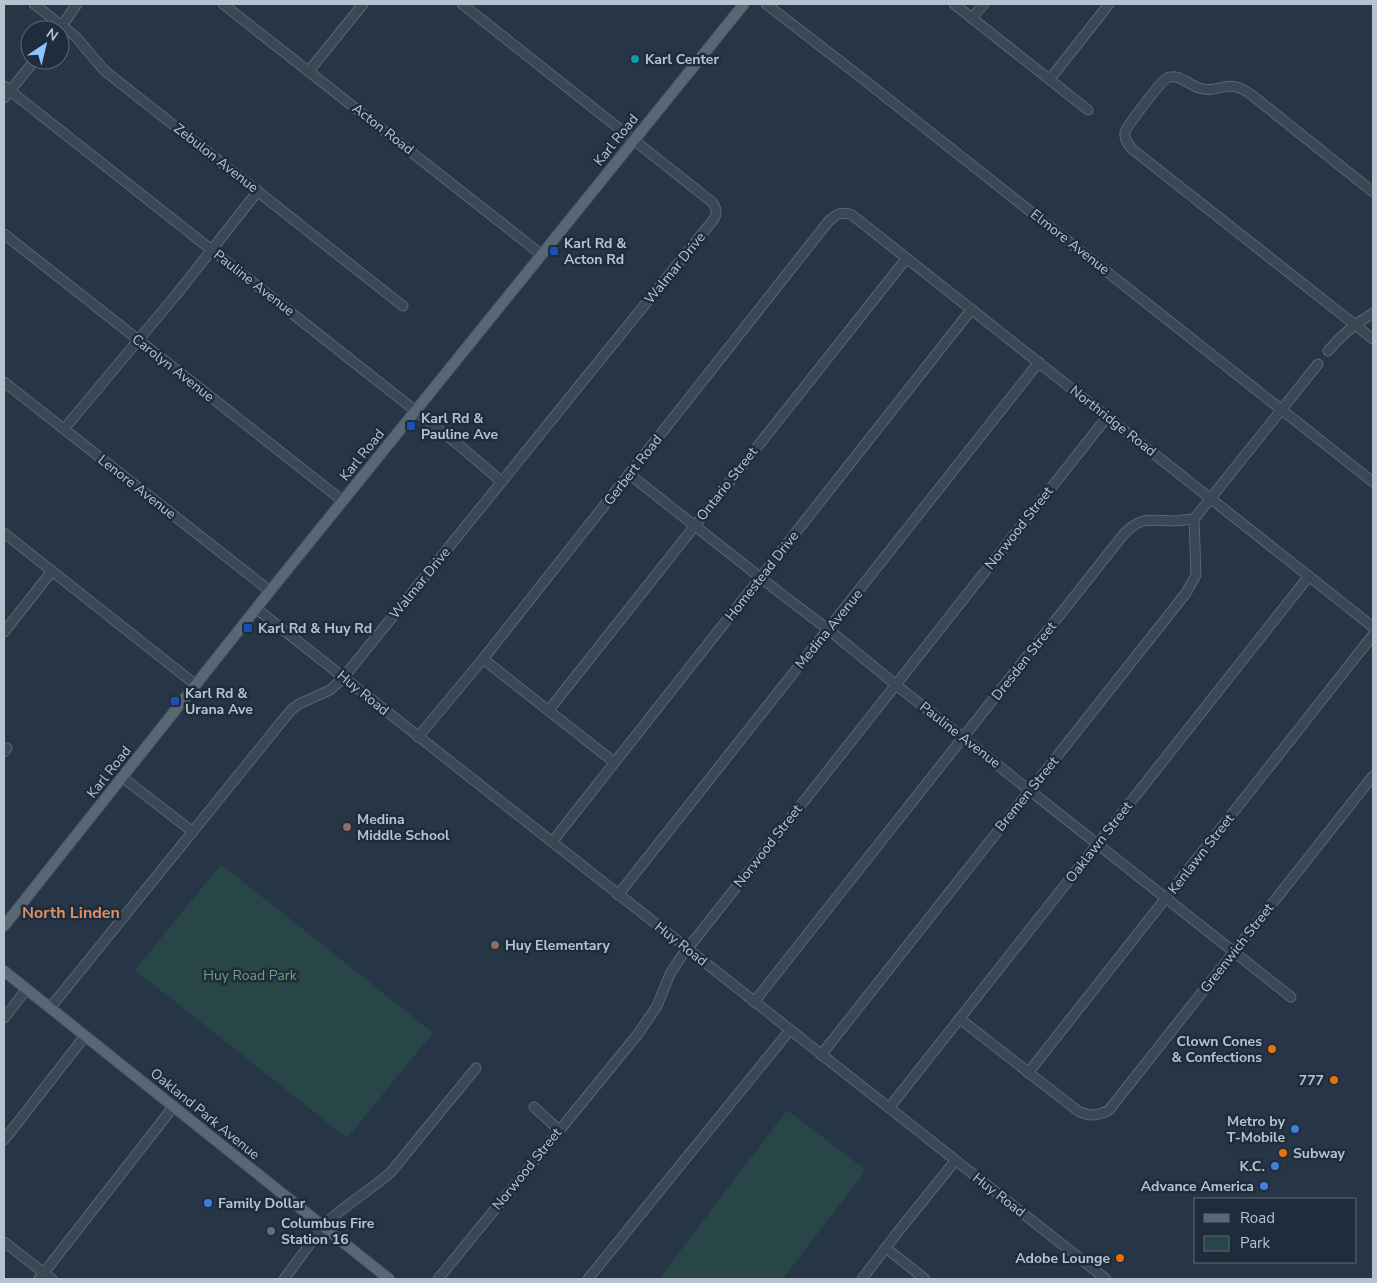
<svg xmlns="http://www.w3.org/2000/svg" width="1377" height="1283" viewBox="0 0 1377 1283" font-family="'Nunito Sans',sans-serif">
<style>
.green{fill:#284547}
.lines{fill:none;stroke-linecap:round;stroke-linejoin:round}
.minor-casing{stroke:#596572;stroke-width:11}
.major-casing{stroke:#475361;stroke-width:12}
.minor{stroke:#3b4755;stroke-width:9}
.major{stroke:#596775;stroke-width:10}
.culture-dot{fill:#0f9aa8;stroke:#1f2c3b;stroke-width:2}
.transit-dot{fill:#1a4fb4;stroke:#1f2c3b;stroke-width:2}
.education-dot{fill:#8d6e63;stroke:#1f2c3b;stroke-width:2}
.food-dot{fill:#e8710a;stroke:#1f2c3b;stroke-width:2}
.shop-dot{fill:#3f7fe0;stroke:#1f2c3b;stroke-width:2}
.service-dot{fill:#5c6f8a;stroke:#1f2c3b;stroke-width:2}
.labels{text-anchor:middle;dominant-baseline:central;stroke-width:5;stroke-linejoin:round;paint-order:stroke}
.poi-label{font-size:14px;font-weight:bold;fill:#b8c2ce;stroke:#1f2c3b;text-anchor:start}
.street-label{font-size:14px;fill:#b8c2ce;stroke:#1f2c3b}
.park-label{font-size:14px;fill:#6ea176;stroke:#1f2c3b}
.quarter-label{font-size:16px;font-weight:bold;fill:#de9064;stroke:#1f2c3b}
</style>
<rect width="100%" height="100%" fill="#263646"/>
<!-- green -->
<g class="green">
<path d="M221 864 433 1033 347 1138 135 970Z"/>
<path d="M787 1110 866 1170 783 1279H659Z"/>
</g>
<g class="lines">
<defs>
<g id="minor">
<path d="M34 4 76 37 103 69 110 75 403 306"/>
<path d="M223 4 542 255"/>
<path d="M766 4 863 79 1373 482"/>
<path d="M954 4 1088 110"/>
<path d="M972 18 984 4"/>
<path d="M59 30 77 4"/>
<path d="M309 71 363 4"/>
<path d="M1050 79 1109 4"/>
<path d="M4 86 460 446 502 482"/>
<path d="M4 98 35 60"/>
<path d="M1373 192 1253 96C1226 75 1221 95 1199 88 1189 85 1179 73 1167 78 1162 80 1127 126 1125 132 1124 139 1128 144 1132 149L1373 339"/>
<path d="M4 234 343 501"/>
<path d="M1328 351C1341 335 1355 324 1373 313"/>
<path d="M4 382 270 591"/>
<path d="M64 429 176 295 258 191"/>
<path d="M629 474 784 596 829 630 895 684 1291 997"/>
<path d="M4 533 196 685"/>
<path d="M257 609 1106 1279"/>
<path d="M4 632 52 571"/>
<path d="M483 659 614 762"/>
<path d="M549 710 906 259"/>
<path d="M418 737 483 659 828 222C836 214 842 211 852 215L1373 627"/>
<path d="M4 752 7 748"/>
<path d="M122 777 193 832"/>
<path d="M552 842 971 310"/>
<path d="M618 895 1039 362"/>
<path d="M754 1002 1123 535C1141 515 1151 521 1174 521 1181 521 1187 519 1194 519L1318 364"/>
<path d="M50 1008 291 710 299 704 330 690 343 678 714 219C718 212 716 208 712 202L462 4"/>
<path d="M4 1018 26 990"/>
<path d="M960 1019 1078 1111C1090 1117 1097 1116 1109 1110L1373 776"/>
<path d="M821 1055 1186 593 1196 575 1194 519"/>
<path d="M1028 1073 1373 635"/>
<path d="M534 1107 559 1130"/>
<path d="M889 1108 1309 576"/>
<path d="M4 1140 85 1036"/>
<path d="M4 1242 52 1279"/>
<path d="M886 1248 925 1279"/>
<path d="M39 1279 174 1106"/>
<path d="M284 1279C298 1261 316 1233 332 1218 351 1201 372 1189 391 1172L476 1068"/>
<path d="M438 1279 638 1034 657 1006 670 974 681 957 1107 417"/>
<path d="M588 1279 790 1030"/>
<path d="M862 1279 897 1233 955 1161"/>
</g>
<g id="major">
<path d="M4 926 270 591 744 4"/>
<path d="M4 971 389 1279"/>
</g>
</defs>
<!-- minor casing -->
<use href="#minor" class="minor-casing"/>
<!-- major casing -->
<use href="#major" class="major-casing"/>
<!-- minor -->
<use href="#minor" class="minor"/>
<!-- major -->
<use href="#major" class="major"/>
</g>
<!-- markers -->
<circle class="culture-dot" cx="635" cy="59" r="5"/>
<g class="transit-dot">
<rect x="549" y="246" width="10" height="10" rx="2.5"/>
<rect x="406" y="421" width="10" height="10" rx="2.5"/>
<rect x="243" y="623" width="10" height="10" rx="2.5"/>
<rect x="170" y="696" width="10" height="10" rx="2.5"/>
</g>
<g class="education-dot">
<circle cx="347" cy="827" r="5"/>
<circle cx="495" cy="945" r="5"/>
</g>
<g class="food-dot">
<circle cx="1272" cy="1049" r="5"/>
<circle cx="1334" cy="1080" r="5"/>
<circle cx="1283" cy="1153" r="5"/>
<circle cx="1120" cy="1258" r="5"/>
</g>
<g class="shop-dot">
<circle cx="1295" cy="1129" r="5"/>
<circle cx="1275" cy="1166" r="5"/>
<circle cx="1264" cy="1186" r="5"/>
<circle cx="208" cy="1203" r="5"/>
</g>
<circle class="service-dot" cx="271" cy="1231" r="5"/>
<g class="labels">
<!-- poi labels -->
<g class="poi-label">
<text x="645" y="59">Karl Center</text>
<text x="564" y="243">Karl Rd &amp;<tspan x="564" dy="16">Acton Rd</tspan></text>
<text x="421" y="418">Karl Rd &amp;<tspan x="421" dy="16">Pauline Ave</tspan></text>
<text x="258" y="628">Karl Rd &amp; Huy Rd</text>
<text x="185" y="693">Karl Rd &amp;<tspan x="185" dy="16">Urana Ave</tspan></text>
<text x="357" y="819">Medina<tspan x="357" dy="16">Middle School</tspan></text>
<text x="505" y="945">Huy Elementary</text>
<text x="1262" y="1041" text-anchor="end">Clown Cones<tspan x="1262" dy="16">&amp; Confections</tspan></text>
<text x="1324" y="1080" text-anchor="end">777</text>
<text x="1285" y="1121" text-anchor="end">Metro by<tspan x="1285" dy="16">T-Mobile</tspan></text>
<text x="1293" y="1153">Subway</text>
<text x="1265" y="1166" text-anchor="end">K.C.</text>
<text x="1254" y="1186" text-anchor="end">Advance America</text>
<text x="218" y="1203">Family Dollar</text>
<text x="281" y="1223">Columbus Fire<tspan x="281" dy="16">Station 16</tspan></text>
<text x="1110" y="1258" text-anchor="end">Adobe Lounge</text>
</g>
<!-- street labels -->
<g class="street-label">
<text transform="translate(383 129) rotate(38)">Acton Road</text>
<text transform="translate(616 140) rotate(-51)">Karl Road</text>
<text transform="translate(216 158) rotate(38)">Zebulon Avenue</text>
<text transform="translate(1070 242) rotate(38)">Elmore Avenue</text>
<text transform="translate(675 268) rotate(-51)">Walmar Drive</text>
<text transform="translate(254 283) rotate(38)">Pauline Avenue</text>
<text transform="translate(173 368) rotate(38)">Carolyn Avenue</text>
<text transform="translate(1113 421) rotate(38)">Northridge Road</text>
<text transform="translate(362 455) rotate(-51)">Karl Road</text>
<text transform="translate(633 470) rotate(-52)">Gerbert Road</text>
<text transform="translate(727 484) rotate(-52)">Ontario Street</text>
<text transform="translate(137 487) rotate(38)">Lenore Avenue</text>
<text transform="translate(1019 528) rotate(-52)">Norwood Street</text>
<text transform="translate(762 576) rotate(-52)">Homestead Drive</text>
<text transform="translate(420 583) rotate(-51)">Walmar Drive</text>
<text transform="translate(829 629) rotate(-51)">Medina Avenue</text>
<text transform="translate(1024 661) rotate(-52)">Dresden Street</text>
<text transform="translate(363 693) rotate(39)">Huy Road</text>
<text transform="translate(960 735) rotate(38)">Pauline Avenue</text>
<text transform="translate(109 772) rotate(-52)">Karl Road</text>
<text transform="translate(1027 794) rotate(-51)">Bremen Street</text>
<text transform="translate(1099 842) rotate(-52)">Oaklawn Street</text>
<text transform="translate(768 846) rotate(-52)">Norwood Street</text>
<text transform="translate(1201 854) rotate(-52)">Kenlawn Street</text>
<text transform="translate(681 944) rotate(38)">Huy Road</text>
<text transform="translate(1237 948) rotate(-52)">Greenwich Street</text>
<text transform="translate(205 1114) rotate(39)">Oakland Park Avenue</text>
<text transform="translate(527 1169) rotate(-51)">Norwood Street</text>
<text transform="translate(999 1195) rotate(38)">Huy Road</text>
</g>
<!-- park labels -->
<g class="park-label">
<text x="250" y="975">Huy Road Park</text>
</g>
<!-- quarter labels -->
<g class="quarter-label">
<text x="71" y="913">North Linden</text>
</g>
</g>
<!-- border -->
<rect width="1377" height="1283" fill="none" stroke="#b8c2ce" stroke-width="10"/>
<!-- legend -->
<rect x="1194" y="1198" width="162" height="65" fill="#1f2c3b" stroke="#5c6876"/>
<rect x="1204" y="1214" width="25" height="8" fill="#596775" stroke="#5c6876"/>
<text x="1240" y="1223" font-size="15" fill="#b8c2ce">Road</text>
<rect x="1204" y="1236" width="25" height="15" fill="#284547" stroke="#5c6876"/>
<text x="1240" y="1248" font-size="15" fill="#b8c2ce">Park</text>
<!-- north arrow -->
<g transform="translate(45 45) rotate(35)"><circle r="24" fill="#1f2c3b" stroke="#5c6876"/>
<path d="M0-4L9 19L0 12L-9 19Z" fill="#8dc1ff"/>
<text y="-8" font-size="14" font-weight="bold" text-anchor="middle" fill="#b8c2ce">N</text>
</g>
</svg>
